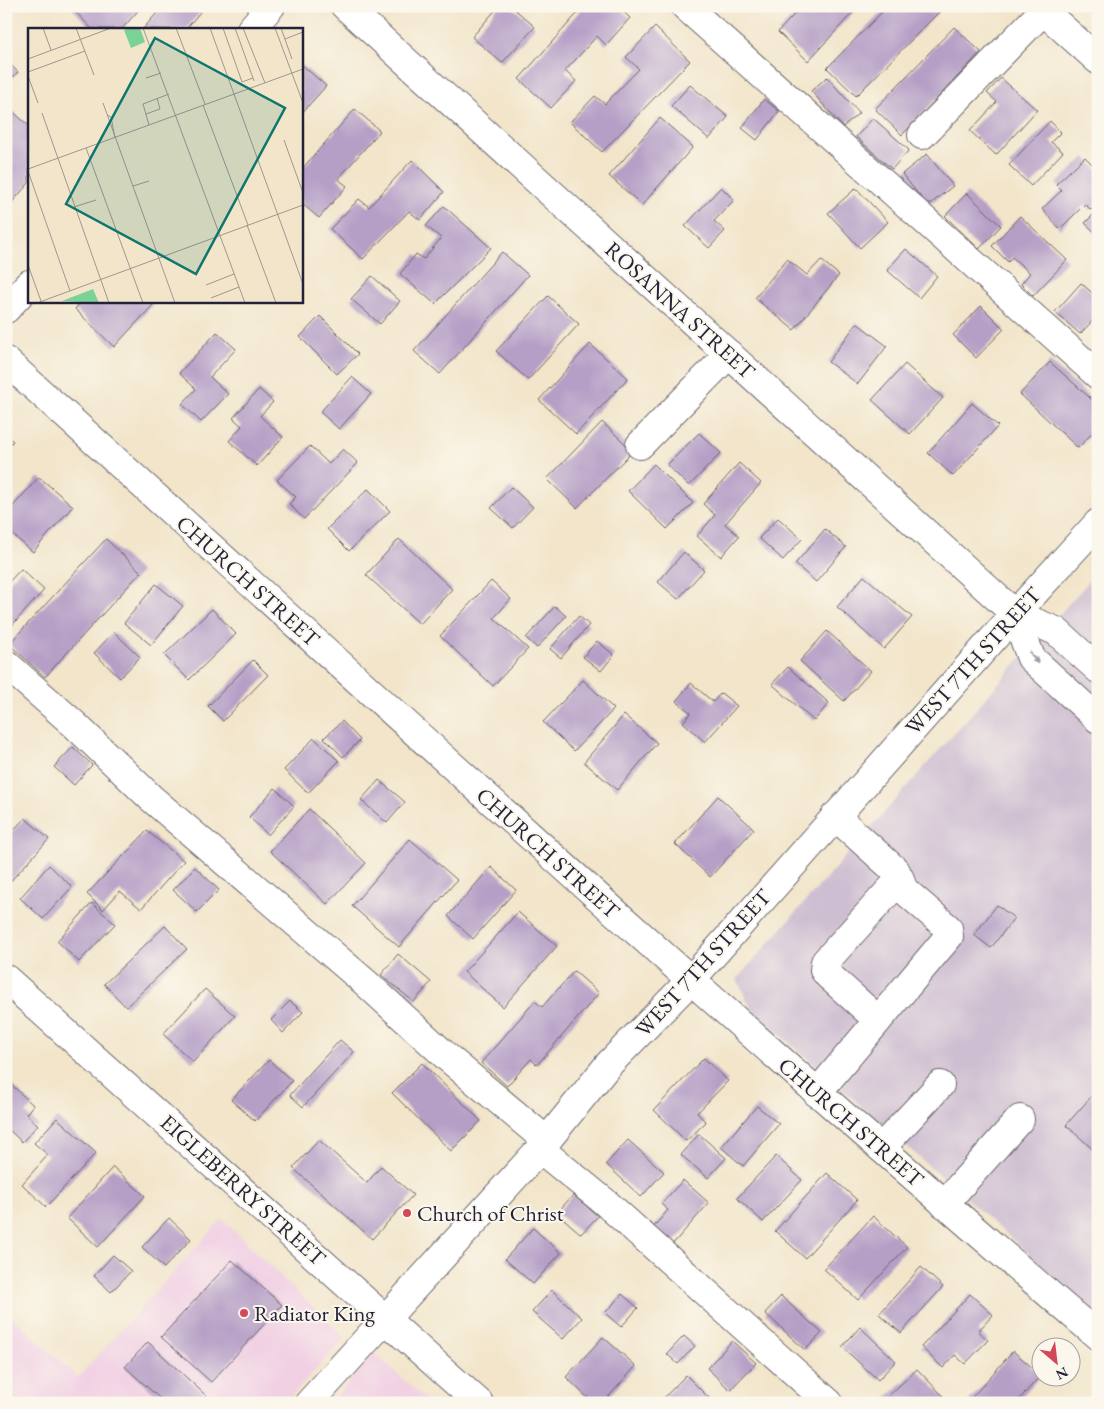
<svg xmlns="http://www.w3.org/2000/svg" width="1104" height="1409" viewBox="0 0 1104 1409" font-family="'EB Garamond',serif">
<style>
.built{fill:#f1d0e4}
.industrial{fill:#cebed1}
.building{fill:#b59fc6}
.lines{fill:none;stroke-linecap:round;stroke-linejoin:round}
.minor-casing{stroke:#6b666d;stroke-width:30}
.minor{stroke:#fff;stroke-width:28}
.oneway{fill:#9c9ca7}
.poi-dot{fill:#d1495b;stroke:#fbf7ec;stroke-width:2}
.labels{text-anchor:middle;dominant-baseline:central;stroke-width:4;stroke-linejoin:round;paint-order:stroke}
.street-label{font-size:22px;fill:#22223b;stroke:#fbf7ec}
.poi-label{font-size:22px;fill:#22223b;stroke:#fbf7ec;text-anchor:start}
.inset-road{fill:none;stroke:#9f9791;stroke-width:1}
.view{fill:#0f766e;fill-opacity:0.15;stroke:#0f766e;stroke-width:2.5}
.inset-edge{fill:none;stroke:#22223b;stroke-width:2.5}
</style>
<rect width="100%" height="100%" fill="#fbf7ec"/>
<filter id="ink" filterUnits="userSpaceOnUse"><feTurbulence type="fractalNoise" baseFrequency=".02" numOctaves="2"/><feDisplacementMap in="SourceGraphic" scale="10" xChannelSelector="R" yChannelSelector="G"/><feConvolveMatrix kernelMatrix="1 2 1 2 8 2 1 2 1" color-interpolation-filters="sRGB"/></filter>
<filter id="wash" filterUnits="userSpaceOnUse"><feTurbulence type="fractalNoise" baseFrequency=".0096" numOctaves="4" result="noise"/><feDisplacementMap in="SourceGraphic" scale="20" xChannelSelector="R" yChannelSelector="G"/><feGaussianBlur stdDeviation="1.12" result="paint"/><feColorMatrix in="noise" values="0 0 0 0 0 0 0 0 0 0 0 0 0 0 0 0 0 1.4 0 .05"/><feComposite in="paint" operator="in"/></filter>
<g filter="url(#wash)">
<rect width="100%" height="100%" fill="#f2e5ca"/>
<!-- built -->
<g class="built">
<path d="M222 1219 345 1338 285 1403H6V1312L78 1377Z"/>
<path d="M374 1353 429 1403H331Z"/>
</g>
<!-- industrial -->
<path class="industrial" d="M1098 571V1315L751 1009 737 979Z"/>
<g id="blocks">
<!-- building -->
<g class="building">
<path d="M70 6H142L122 29H92Z"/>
<path d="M163 6H205L186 29H143Z"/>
<path d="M499 6H511L535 27 502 63 472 37Z"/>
<path d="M584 6H617L630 18 606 45 597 36 565 71 576 81 551 108 519 79Z"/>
<path d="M802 6H859L808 61 778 32Z"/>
<path d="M888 6H933L939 12 856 96 827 68Z"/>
<path d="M655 27 690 61 602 152 570 122 595 96 605 104 639 69 626 57Z"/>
<path d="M954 27 981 52 902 135 875 109Z"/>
<path d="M6 61 18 72 6 84Z"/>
<path d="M301 64 326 86 301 114Z"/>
<path d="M827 77 859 113 843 127 811 91Z"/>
<path d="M1001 78 1037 110 996 155 970 131 997 102 987 93Z"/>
<path d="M690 85 728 117 709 139 671 106Z"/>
<path d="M764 99 779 111 757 140 742 128Z"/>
<path d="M9 108 29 126V183L6 209V111Z"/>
<path d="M355 109 380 131 338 179 347 186 319 218 301 203V170Z"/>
<path d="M660 118 693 147 642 205 609 176Z"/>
<path d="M873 118 909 150 892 169 856 137Z"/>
<path d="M1050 121 1061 132 1051 142 1063 152 1031 186 1009 165Z"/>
<path d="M927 154 953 186 928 206 902 174Z"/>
<path d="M1085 157 1098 170V203L1091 210 1085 204 1060 229 1042 209 1062 190 1056 184Z"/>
<path d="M412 160 444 192 420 220 409 211 363 259 330 229 359 199 369 207Z"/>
<path d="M721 187 734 200 714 221 725 231 709 248 685 226Z"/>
<path d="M856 188 888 222 860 248 828 213Z"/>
<path d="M967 193 1001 226 979 249 945 216Z"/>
<path d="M444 206 491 248 435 304 400 274 416 254 424 259 441 238 426 226Z"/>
<path d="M1098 210V235L1085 223Z"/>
<path d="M1020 216 1067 260 1033 296 1021 284 1030 273 1012 257 1008 262 992 246Z"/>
<path d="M906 249 937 276 919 298 887 270Z"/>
<path d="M502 252 528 275 440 374 414 351Z"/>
<path d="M787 259 807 275 821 260 839 275 794 330 755 298Z"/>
<path d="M372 276 400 301 380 324 351 299Z"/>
<path d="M1081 283 1098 298V315L1080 334 1055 312Z"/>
<path d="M548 296 579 324 528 380 496 351Z"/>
<path d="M82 301H148L153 305 114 347 75 309Z"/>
<path d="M981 306 1004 329 976 358 953 335Z"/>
<path d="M320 316 358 354 337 374 300 337Z"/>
<path d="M857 323 887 346 858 384 828 362Z"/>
<path d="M217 332 236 349 210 377 228 394 201 422 182 404 196 389 179 373Z"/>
<path d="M590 344 628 378 576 434 539 400Z"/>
<path d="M1050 362 1098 405V427L1078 448 1020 394Z"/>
<path d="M905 364 943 398 910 434 872 400Z"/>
<path d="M352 377 371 394 339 429 320 412Z"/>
<path d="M259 389 273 402 260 416 283 437 257 466 229 441 242 426 233 418Z"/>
<path d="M972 403 998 426 953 476 928 453Z"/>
<path d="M602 422 633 451 577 508 547 479Z"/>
<path d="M699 433 721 453 689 486 667 465Z"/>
<path d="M6 435 13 441 6 449Z"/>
<path d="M310 446 329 464 343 449 358 463 304 519 289 504 296 497 277 480Z"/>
<path d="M739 463 761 483 725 524 739 536 721 557 697 536 715 515 703 504Z"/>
<path d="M654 464 693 503 667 529 628 491Z"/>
<path d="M39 477 73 506 33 552 6 529V514Z"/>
<path d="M511 487 533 507 513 528 491 508Z"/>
<path d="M368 489 390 511 349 551 327 529Z"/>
<path d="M778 518 802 539 783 560 759 538Z"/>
<path d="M825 529 846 547 816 582 795 564Z"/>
<path d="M106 539 141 572 45 677 9 644Z"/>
<path d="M399 539 452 589 420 624 366 575Z"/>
<path d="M684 552 704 570 678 599 658 582Z"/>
<path d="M21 569 44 590 6 632V585Z"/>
<path d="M864 576 912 617 884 649 837 607Z"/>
<path d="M491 581 511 599 494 618 528 649 493 686 440 636Z"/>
<path d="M156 584 183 606 151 645 124 623Z"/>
<path d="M555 606 566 616 537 648 526 638Z"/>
<path d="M212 609 236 634 189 680 164 655Z"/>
<path d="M579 616 589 625 561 658 550 649Z"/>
<path d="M827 631 871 671 844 701 800 661Z"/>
<path d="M114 632 140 657 120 678 94 653Z"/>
<path d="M597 641 614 655 601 671 583 657Z"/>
<path d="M253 660 268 675 223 721 208 706Z"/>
<path d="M788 667 829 703 814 721 772 684Z"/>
<path d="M583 680 614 709 574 751 543 722Z"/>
<path d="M691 683 713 702 721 693 737 706 705 742 683 722 691 713 676 701Z"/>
<path d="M624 715 657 743 617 790 584 762Z"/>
<path d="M342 721 360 740 343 757 324 738Z"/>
<path d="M314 738 339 761 308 793 284 770Z"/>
<path d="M73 747 92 765 74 785 54 767Z"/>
<path d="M379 780 405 802 387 823 361 800Z"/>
<path d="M275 788 294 806 268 835 249 817Z"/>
<path d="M718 796 754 829 710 877 675 844Z"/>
<path d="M309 809 366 863 327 904 270 851Z"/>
<path d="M25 818 49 839 6 886V838Z"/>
<path d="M147 831 184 861 141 909 120 891 103 910 87 894Z"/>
<path d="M410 839 457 880 399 947 352 906Z"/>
<path d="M49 865 72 887 43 919 20 898Z"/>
<path d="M195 867 219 890 197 912 173 890Z"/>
<path d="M491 867 516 890 473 939 448 916Z"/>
<path d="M92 903 115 924 79 962 57 941Z"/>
<path d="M997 905 1014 918 991 948 974 935Z"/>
<path d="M518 912 557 946 503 1007 464 972Z"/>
<path d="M165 926 187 949 126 1007 104 984Z"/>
<path d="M398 954 431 982 414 1002 381 975Z"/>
<path d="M574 971 599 993 537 1065 531 1059 507 1086 481 1063 535 1001 542 1007Z"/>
<path d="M205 989 235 1016 193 1062 163 1034Z"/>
<path d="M290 1001 303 1012 283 1033 271 1020Z"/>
<path d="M340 1040 354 1052 303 1107 290 1095Z"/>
<path d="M704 1058 728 1081 697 1113 706 1122 686 1141 654 1110Z"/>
<path d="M269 1060 292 1081 255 1121 231 1100Z"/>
<path d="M422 1063 481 1121 451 1151 392 1093Z"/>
<path d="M12 1085 33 1105 26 1114 38 1125 22 1142 8 1129 6 1131V1091Z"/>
<path d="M1098 1089V1154L1066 1125Z"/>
<path d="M757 1106 779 1124 743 1166 721 1147Z"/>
<path d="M57 1118 96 1153 46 1207 22 1184 48 1155 34 1143Z"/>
<path d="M699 1134 726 1158 708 1178 681 1155Z"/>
<path d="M319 1140 367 1183 381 1166 413 1195 372 1239 293 1168Z"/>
<path d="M628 1140 664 1172 641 1197 606 1164Z"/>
<path d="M776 1156 802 1180 763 1222 737 1198Z"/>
<path d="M113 1167 145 1196 98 1247 67 1218Z"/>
<path d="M827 1173 857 1200 805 1258 775 1231Z"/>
<path d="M683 1180 709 1203 671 1246 651 1230 668 1210 661 1204Z"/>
<path d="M573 1195 598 1216 581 1234 557 1213Z"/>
<path d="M873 1216 907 1247 858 1300 824 1269Z"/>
<path d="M169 1218 191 1239 164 1268 142 1247Z"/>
<path d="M533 1228 561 1253 533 1284 505 1259Z"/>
<path d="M113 1255 131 1271 111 1292 94 1276Z"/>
<path d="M232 1260 282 1305 211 1382 161 1337Z"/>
<path d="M921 1267 943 1287 901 1333 879 1314Z"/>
<path d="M552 1290 582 1318 563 1339 532 1312Z"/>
<path d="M622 1294 638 1308 621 1327 605 1313Z"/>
<path d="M970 1294 993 1315 978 1331 988 1340 965 1364 955 1355 943 1368 921 1347Z"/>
<path d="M781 1296 822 1333 805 1350 765 1313Z"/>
<path d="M860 1327 896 1361 878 1380 842 1347Z"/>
<path d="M684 1336 695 1346 678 1364 667 1354Z"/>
<path d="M603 1337 636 1366 603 1403H593L566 1377Z"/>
<path d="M732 1341 756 1363 730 1390 707 1368Z"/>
<path d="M148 1342 214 1403H165L125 1367Z"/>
<path d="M1013 1351 1041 1375 1016 1403H967Z"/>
<path d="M917 1369 945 1398 940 1403H881Z"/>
<path d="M686 1375 714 1403H659Z"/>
</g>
</g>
</g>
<g filter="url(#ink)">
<use href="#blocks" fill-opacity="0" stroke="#6b666d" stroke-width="1"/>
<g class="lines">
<defs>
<g id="minor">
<path d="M345 6 1015 614 1056 631 1098 669"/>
<path d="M685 6 1098 375"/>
<path d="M1038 6 1098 60"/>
<path d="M251 29 271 6"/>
<path d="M922 135 1043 11"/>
<path d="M6 309 29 284"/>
<path d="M6 361C368 689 727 1019 1098 1336"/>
<path d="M640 445 729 354"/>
<path d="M1015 614 1031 658 1098 719"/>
<path d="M6 664 75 725 151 798 367 984 447 1057 547 1141"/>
<path d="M6 979 479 1403"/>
<path d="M878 1020 828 975 824 970 825 962 900 879"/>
<path d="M817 1093 949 936 948 928 904 890 896 871 835 816"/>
<path d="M881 1148 940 1085"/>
<path d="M540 1149 606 1203 829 1403"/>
<path d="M944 1204 1020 1119"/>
<path d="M309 1403 540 1149 609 1064 690 981 1015 614 1098 523"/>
</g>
</defs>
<!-- minor casing -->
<use href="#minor" class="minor-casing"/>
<!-- minor -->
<use href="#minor" class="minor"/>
</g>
<!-- one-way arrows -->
<defs><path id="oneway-solid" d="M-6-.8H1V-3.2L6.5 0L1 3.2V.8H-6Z" transform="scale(1.25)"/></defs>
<use class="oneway" href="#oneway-solid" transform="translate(1034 658) rotate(54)"/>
</g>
<!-- markers -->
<g class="poi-dot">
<circle cx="407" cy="1213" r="5"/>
<circle cx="244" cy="1313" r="5"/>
</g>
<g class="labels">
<!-- street labels -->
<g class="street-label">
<text transform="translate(680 310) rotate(42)">ROSANNA STREET</text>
<text transform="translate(248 581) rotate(42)">CHURCH STREET</text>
<text transform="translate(973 661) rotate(-48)">WEST 7TH STREET</text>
<text transform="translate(548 853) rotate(42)">CHURCH STREET</text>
<text transform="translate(703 963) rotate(-48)">WEST 7TH STREET</text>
<text transform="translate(851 1122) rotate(41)">CHURCH STREET</text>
<text transform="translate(243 1190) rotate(42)">EIGLEBERRY STREET</text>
</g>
<!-- poi labels -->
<g class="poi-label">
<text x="417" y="1213">Church of Christ</text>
<text x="254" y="1313">Radiator King</text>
</g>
</g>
<!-- overview -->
<g transform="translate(28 28)">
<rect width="275" height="275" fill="#f2e5ca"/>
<path d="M101 0H112L117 14 103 20 96 2ZM65 261 71 275 34 273Z" fill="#7bd298"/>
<path class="inset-road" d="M15 0 23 22M48 0 66 47M115 0 217 275M148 0 177 76M182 0 275 256M195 0 214 54 225 50M207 0 226 53M215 0 237 55M247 0 275 75M253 0 264 31M257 11 275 4M0 31 83 0M0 44 57 23M0 48 10 75M118 50 133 45M75 75 147 275M175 77 220 197M14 85 81 275M118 86 132 81 129 70M79 87 83 89 87 110M121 97 115 76 141 66M256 112 275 165M58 120 115 275M0 141 275 41M0 143 42 263M105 158 121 153M46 179 68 172M219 197 248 275M0 237 13 273M178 257 206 246M183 270 211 259M9 275 275 177"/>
<path class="view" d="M127 10 257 80 168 246 38 176Z"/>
<rect width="275" height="275" class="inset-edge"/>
</g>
<!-- margin -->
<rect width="1104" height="1409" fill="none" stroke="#fbf7ec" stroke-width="25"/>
<!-- north arrow -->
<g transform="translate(1056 1362) rotate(152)"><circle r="24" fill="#fbf7ec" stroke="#a4a2a5"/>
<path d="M0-4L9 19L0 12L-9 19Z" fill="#d1495b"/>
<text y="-8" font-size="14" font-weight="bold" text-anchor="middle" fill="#22223b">N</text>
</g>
</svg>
